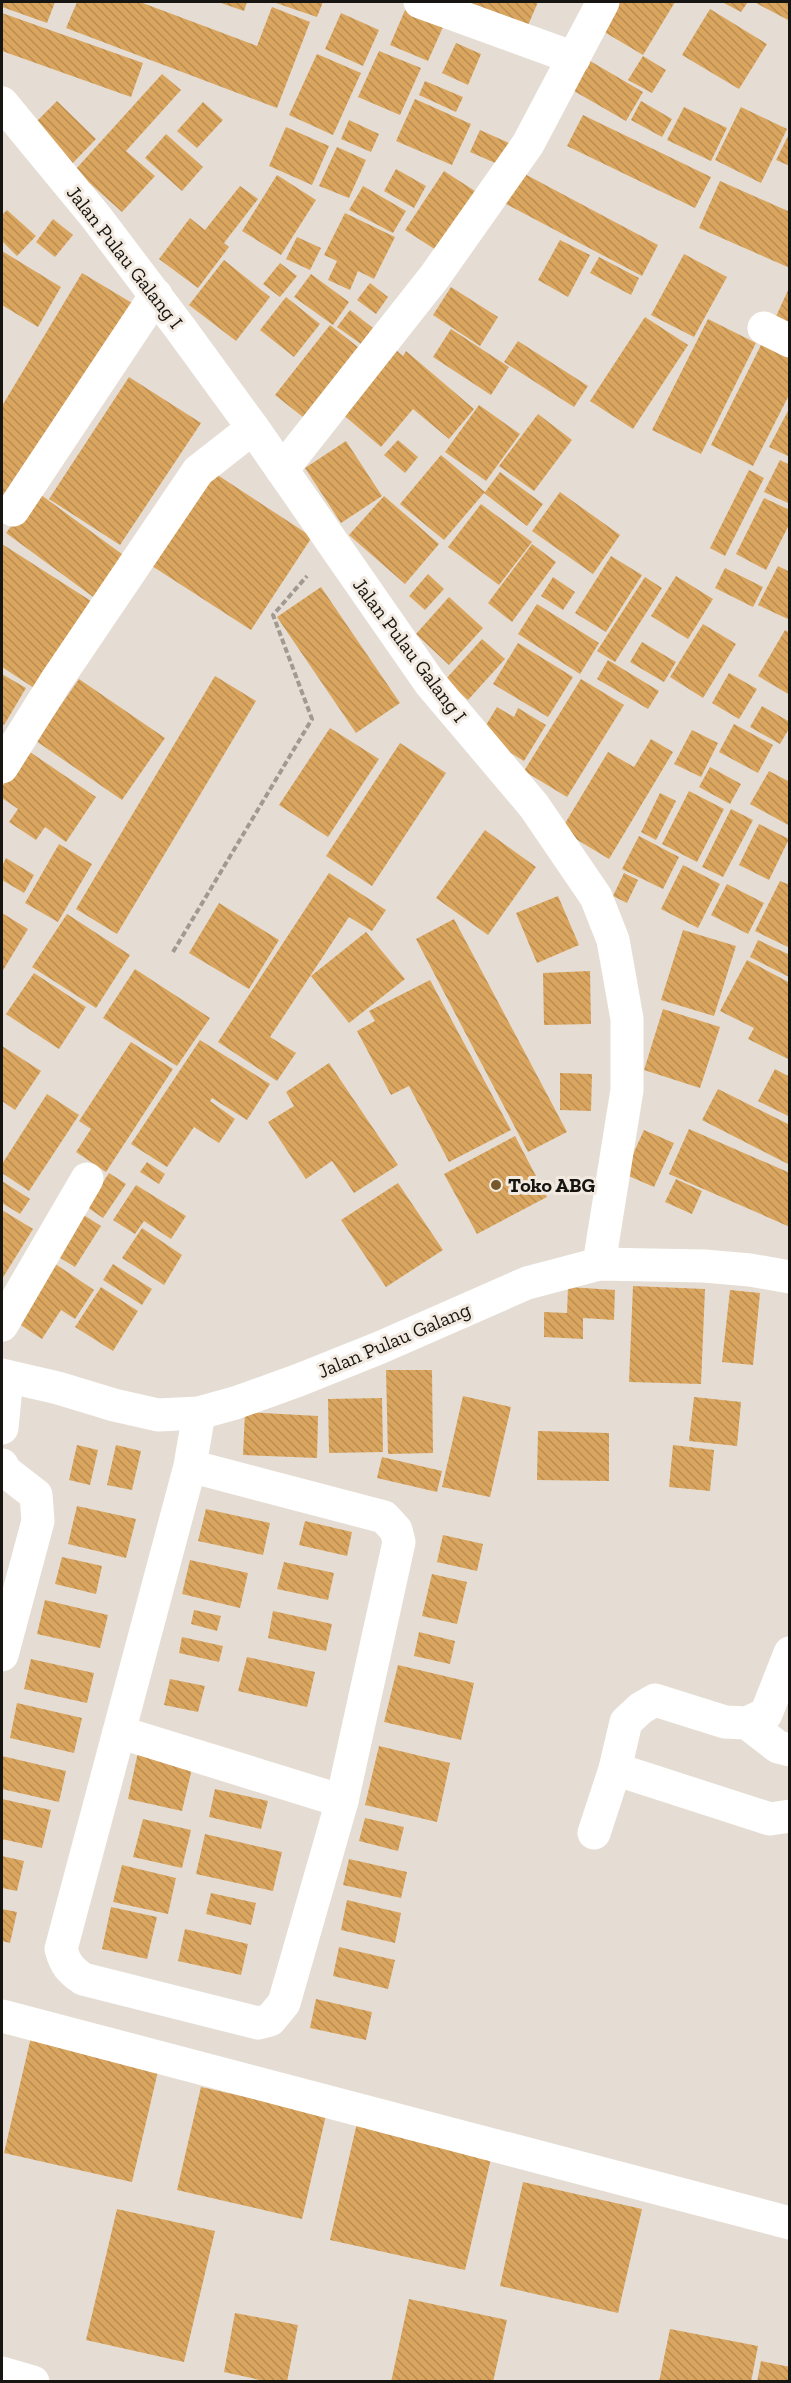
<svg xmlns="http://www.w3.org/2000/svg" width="791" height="2383" viewBox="0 0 791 2383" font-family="'Zilla Slab',serif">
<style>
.building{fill:url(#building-back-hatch)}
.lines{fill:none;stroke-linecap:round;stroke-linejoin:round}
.path{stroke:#a09a92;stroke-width:4;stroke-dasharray:6 3;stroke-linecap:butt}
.minor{stroke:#fff;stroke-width:33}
.poi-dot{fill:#77582d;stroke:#f2eae0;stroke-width:2}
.labels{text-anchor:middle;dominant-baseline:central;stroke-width:6;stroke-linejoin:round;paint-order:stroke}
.street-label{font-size:20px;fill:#171511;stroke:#f2eae0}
.poi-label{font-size:20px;font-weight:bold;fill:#171511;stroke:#f2eae0;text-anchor:start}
</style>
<defs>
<pattern id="building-back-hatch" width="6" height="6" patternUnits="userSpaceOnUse" patternTransform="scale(1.5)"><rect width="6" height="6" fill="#daa65f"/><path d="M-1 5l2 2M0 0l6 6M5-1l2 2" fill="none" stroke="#ba8e52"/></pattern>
</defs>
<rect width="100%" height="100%" fill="#e5ddd3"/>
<!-- building -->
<g class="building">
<path d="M2 2H55L47 23 2 7Z"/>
<path d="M77 2H140L257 46 272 7 310 22 277 108 66 28Z"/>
<path d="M218 2H247L244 11Z"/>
<path d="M273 2H323L317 17Z"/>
<path d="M433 2H538L523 37Z"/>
<path d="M618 2H675L643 55 601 30Z"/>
<path d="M722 2H748L741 12Z"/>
<path d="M754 2H790V21Z"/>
<path d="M710 9 767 44 739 89 682 55Z"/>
<path d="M405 10 443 27 428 61 390 45Z"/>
<path d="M2 13 143 63 131 97 2 51Z"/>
<path d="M341 13 379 30 363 66 325 49Z"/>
<path d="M456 43 481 54 468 85 442 73Z"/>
<path d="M379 51 421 68 400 115 358 97Z"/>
<path d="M317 54 361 73 333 135 289 115Z"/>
<path d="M643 56 666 70 652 93 628 80Z"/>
<path d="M585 58 643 92 626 121 567 87Z"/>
<path d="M162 74 181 90 126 151 155 176 122 212 75 170Z"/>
<path d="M425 81 463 97 456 112 419 95Z"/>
<path d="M415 99 471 124 452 165 396 141Z"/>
<path d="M57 101 96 139 69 167 29 129Z"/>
<path d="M641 101 672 119 662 137 631 120Z"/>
<path d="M203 102 223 120 197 148 177 131Z"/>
<path d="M684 107 727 128 711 161 667 140Z"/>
<path d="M741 107 787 129 761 183 715 160Z"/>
<path d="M583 115 711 177 695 208 567 146Z"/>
<path d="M349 120 379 134 371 152 341 139Z"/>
<path d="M286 127 329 146 312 185 269 166Z"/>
<path d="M480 130 509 143 500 165 470 152Z"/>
<path d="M790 132V166L776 160Z"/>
<path d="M166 134 203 167 182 191 145 158Z"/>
<path d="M337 147 366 160 349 198 319 186Z"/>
<path d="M396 169 426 186 414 208 384 191Z"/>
<path d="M444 171 478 193 439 252 405 230Z"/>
<path d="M521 172 658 245 642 276 504 203Z"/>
<path d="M277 175 316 200 281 255 242 231Z"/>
<path d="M720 181 790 212V268L699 228Z"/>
<path d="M240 186 258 199 224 243 229 247 198 288 159 259 190 218 205 230Z"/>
<path d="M363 186 406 211 393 233 349 210Z"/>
<path d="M7 210 36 236 17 256 2 241V215Z"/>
<path d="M345 213 395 237 374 279 358 271 350 290 328 280 337 261 324 255Z"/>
<path d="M53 219 73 235 55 257 36 242Z"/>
<path d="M297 237 321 248 310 270 286 259Z"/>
<path d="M560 240 590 255 568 297 538 280Z"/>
<path d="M2 251 61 287 38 327 2 305Z"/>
<path d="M684 254 727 277 694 337 651 315Z"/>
<path d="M599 257 639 278 631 295 590 273Z"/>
<path d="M224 260 270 297 236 341 189 305Z"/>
<path d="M280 263 297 276 280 297 263 284Z"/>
<path d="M82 273 132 303 2 518V406Z"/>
<path d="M311 274 349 302 333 325 294 297Z"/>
<path d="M370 283 388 297 376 314 357 300Z"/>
<path d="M790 286V332L772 325Z"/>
<path d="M451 287 498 317 480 346 433 315Z"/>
<path d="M286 297 320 324 294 357 260 330Z"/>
<path d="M350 310 373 328 361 344 337 327Z"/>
<path d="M645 317 688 345 633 429 590 401Z"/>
<path d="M708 319 756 343 701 454 652 430Z"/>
<path d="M330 325 358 347 303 417 275 395Z"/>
<path d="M451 329 509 367 491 395 433 357Z"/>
<path d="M765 337 790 350V393L753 466 711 445Z"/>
<path d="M518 341 588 386 574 407 504 362Z"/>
<path d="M395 349 403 356 406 351 474 409 449 439 413 409 381 447 340 412Z"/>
<path d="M129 377 201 423 120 545 49 499Z"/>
<path d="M479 405 520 434 486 481 445 452Z"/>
<path d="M790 407V457L769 447Z"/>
<path d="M538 414 572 440 534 491 499 466Z"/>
<path d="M398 440 418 457 405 473 384 455Z"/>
<path d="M346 441 382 496 341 523 305 468Z"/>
<path d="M441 455 485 492 500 472 543 504 527 526 484 493 444 540 400 504Z"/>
<path d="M780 460 790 465V504L764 492Z"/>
<path d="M749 470 764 478 725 556 710 548Z"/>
<path d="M213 472 312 537 251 630 152 566Z"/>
<path d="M37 492 126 557 96 599 6 533Z"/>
<path d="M560 492 620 535 593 574 532 531Z"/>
<path d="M384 496 439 544 405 584 349 535Z"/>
<path d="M764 498 790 510V523L766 570 736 554Z"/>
<path d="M481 504 532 542 499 585 448 547Z"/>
<path d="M2 544 91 601 34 688 2 667Z"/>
<path d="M532 544 556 562 512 622 488 603Z"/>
<path d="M611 556 642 575 606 632 575 613Z"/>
<path d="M778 566 790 572V620L758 605Z"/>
<path d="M725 568 763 587 753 607 715 588Z"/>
<path d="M428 574 444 589 425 610 409 596Z"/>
<path d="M676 576 713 599 688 639 651 616Z"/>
<path d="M553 577 575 592 563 610 541 596Z"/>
<path d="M645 577 662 588 615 662 597 651Z"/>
<path d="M321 587 400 703 356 733 277 617Z"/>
<path d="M449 597 483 628 449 665 416 634Z"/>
<path d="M537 604 599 643 580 674 518 634Z"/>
<path d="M703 624 736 644 703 698 670 677Z"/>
<path d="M785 630 790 633V695L758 676Z"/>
<path d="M482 639 505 659 468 700 445 680Z"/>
<path d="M642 642 676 662 664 682 630 662Z"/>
<path d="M518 643 573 677 548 717 493 684Z"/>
<path d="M608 660 659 691 648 709 597 679Z"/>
<path d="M729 673 757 689 739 719 712 703Z"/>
<path d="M2 674 26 688 4 725 2 723Z"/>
<path d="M215 676 256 701 117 934 76 909Z"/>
<path d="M79 679 165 738 122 800 36 741Z"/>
<path d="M581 679 624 705 567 797 524 771Z"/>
<path d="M762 706 790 722V727L780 744 750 727Z"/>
<path d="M497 707 514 717 518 708 546 725 524 761 480 735Z"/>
<path d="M734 724 773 745 758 773 719 752Z"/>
<path d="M330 728 379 759 328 837 279 805Z"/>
<path d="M692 730 718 743 701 777 674 764Z"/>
<path d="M651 739 673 752 609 859 561 830 608 752 634 767Z"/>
<path d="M400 743 446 773 372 886 326 856Z"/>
<path d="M27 750 96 797 66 842 45 827 36 840 9 822 18 809 2 798V787Z"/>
<path d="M710 767 741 784 730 804 699 787Z"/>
<path d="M769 771 790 782V826L750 804Z"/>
<path d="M689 791 724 809 697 862 662 844Z"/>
<path d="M660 793 676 801 656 840 641 832Z"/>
<path d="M731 809 753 820 723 877 702 867Z"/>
<path d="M759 824 789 839 769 880 739 865Z"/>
<path d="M485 830 536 867 488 935 436 898Z"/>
<path d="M639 836 679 857 663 889 622 869Z"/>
<path d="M59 844 92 864 58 922 25 903Z"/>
<path d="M6 858 34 875 24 893 2 880V866Z"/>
<path d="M683 865 720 884 698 928 661 909Z"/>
<path d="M329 873 386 910 372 931 349 917 270 1037 296 1053 277 1081 218 1042Z"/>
<path d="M624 873 638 880 627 903 613 896Z"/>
<path d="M780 881 790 885V948L755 931Z"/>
<path d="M727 884 764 903 748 934 711 915Z"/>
<path d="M558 896 579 945 537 963 516 913Z"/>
<path d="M219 903 279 940 249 989 189 953Z"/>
<path d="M2 913 28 929 2 972Z"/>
<path d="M67 914 130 955 96 1008 32 967Z"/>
<path d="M454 919 567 1132 528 1152 416 939Z"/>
<path d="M683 930 736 946 714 1016 661 1000Z"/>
<path d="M366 932 405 979 349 1023 311 976Z"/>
<path d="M758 940 790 955 789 977 750 957Z"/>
<path d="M747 960 790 983V1060L748 1039 754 1028 720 1011Z"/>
<path d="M135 969 210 1018 177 1066 103 1018Z"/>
<path d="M590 971 591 1024 544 1025 543 973Z"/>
<path d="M34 973 86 1007 59 1049 6 1014Z"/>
<path d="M430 980 511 1130 449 1162 409 1086 391 1095 357 1031 375 1021 369 1011Z"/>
<path d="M663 1009 720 1027 700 1088 644 1070Z"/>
<path d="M200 1040 270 1084 247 1120 212 1098 210 1101 235 1119 219 1143 194 1127 167 1167 131 1144Z"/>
<path d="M131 1042 173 1069 106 1172 76 1152 91 1129 79 1121Z"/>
<path d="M2 1046 41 1071 15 1110 2 1101Z"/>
<path d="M329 1063 398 1165 354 1193 332 1161 306 1179 268 1122 294 1106 286 1092Z"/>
<path d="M775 1069 790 1077V1117L758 1101Z"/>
<path d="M560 1073 592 1074 591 1111 560 1110Z"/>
<path d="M718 1089 790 1125V1165L702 1120Z"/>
<path d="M47 1094 79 1115 29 1191 2 1173V1164Z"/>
<path d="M689 1129 790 1173V1227L669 1174Z"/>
<path d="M644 1130 674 1143 654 1187 624 1174Z"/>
<path d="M515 1136 547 1197 477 1234 444 1174Z"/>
<path d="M147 1162 165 1174 159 1184 140 1172Z"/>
<path d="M109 1173 126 1184 103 1218 87 1207Z"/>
<path d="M676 1179 702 1191 692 1214 665 1202Z"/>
<path d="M2 1181 30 1199 20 1214 2 1203Z"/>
<path d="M398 1183 443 1250 386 1287 341 1220Z"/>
<path d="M136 1185 186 1216 171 1239 144 1221 135 1234 113 1220Z"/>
<path d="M2 1210 33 1229 2 1279Z"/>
<path d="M79 1212 101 1226 75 1267 52 1253Z"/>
<path d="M142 1228 182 1255 164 1285 122 1258Z"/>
<path d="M51 1261 94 1290 75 1319 61 1310 42 1339 13 1320Z"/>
<path d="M113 1264 152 1289 142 1305 103 1280Z"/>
<path d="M633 1286 705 1289 701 1384 629 1382Z"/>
<path d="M101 1287 138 1311 113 1351 75 1327Z"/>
<path d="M568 1287 615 1290 614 1320 583 1318V1339L544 1337V1312L567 1313Z"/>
<path d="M730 1290 760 1293 753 1365 722 1362Z"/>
<path d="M386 1370H432L433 1453 388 1454Z"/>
<path d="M463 1396 511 1407 490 1497 442 1487Z"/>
<path d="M694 1397 741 1402 737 1446 689 1441Z"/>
<path d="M382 1398 383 1452 329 1453 328 1399Z"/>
<path d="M245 1412 318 1416 317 1458 243 1455Z"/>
<path d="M538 1431 609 1433V1481L537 1480Z"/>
<path d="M77 1445 98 1450 90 1485 69 1480Z"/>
<path d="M116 1445 141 1451 132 1490 107 1485Z"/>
<path d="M673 1445 714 1450 710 1491 669 1487Z"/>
<path d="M382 1457 442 1471 437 1492 377 1478Z"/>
<path d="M77 1506 136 1519 126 1558 68 1544Z"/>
<path d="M206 1509 270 1523 263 1555 198 1541Z"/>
<path d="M305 1521 352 1532 347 1556 299 1545Z"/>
<path d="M443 1535 483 1544 477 1571 437 1562Z"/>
<path d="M62 1557 102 1566 96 1594 55 1584Z"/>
<path d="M190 1560 248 1573 240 1608 182 1594Z"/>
<path d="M284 1562 334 1573 328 1600 277 1589Z"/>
<path d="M432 1574 467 1582 457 1624 422 1616Z"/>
<path d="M45 1600 108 1615 100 1648 37 1634Z"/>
<path d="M194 1610 221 1616 217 1631 191 1624Z"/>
<path d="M273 1611 332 1624 326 1651 268 1638Z"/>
<path d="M419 1632 455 1641 450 1664 414 1656Z"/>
<path d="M182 1637 223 1646 219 1662 179 1653Z"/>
<path d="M247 1657 315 1672 307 1707 238 1691Z"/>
<path d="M31 1659 94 1673 87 1703 24 1689Z"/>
<path d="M398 1665 474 1683 461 1740 384 1722Z"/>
<path d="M170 1679 205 1686 198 1712 164 1705Z"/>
<path d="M17 1703 82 1718 74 1753 10 1738Z"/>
<path d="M379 1746 450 1763 437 1822 365 1805Z"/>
<path d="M138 1752 193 1764 182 1811 128 1799Z"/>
<path d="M2 1756 66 1771 59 1802 2 1789Z"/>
<path d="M215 1789 268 1801 261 1829 209 1817Z"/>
<path d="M2 1799 51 1810 42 1848 2 1839Z"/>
<path d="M365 1818 404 1827 398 1851 359 1841Z"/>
<path d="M143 1819 191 1830 182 1868 133 1857Z"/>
<path d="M205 1834 282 1852 273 1891 196 1874Z"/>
<path d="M2 1856 24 1861 17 1891 2 1888Z"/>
<path d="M349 1859 407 1872 401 1898 343 1885Z"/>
<path d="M122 1865 176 1878 168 1914 113 1902Z"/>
<path d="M211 1893 256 1903 251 1925 206 1914Z"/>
<path d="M347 1900 401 1913 395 1943 341 1930Z"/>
<path d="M111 1907 157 1917 147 1959 102 1949Z"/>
<path d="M2 1909 17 1912 10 1943 2 1941Z"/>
<path d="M185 1929 248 1944 241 1975 178 1961Z"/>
<path d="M339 1947 395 1960 388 1989 333 1976Z"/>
<path d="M316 1999 372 2012 366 2040 310 2028Z"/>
<path d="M31 2037 159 2067 132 2182 4 2153Z"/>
<path d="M201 2087 326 2115 302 2219 177 2190Z"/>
<path d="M357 2123 492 2154 465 2270 330 2240Z"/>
<path d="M523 2182 642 2209 618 2313 500 2286Z"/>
<path d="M117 2209 215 2231 184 2362 86 2340Z"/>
<path d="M409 2299 507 2320 493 2382H391Z"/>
<path d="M235 2313 298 2325 287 2382H269L224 2372Z"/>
<path d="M670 2329 758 2346 751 2382H659Z"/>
<path d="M761 2361 790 2367V2382H757Z"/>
</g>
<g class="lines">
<!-- path -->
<path class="path" d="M173 952 312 719 273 615 307 576"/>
<!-- minor -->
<g class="minor">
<path d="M420 2 574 58"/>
<path d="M2 103 96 217 180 328 253 428 430 683 534 806 596 897 613 940 627 1019V1090L599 1264"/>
<path d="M764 328 790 341"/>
<path d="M282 470 435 276 528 144 603 2"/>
<path d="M13 510 156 295"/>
<path d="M2 767 56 681 198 471 253 428"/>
<path d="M2 1325 87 1179"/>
<path d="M2 1375 58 1388 114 1405 158 1415 199 1413 235 1403 299 1380 379 1348 527 1283 599 1264 704 1266 750 1270 790 1277"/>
<path d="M2 1428 7 1377"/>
<path d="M2 1465 5 1471 36 1495 38 1521 2 1655"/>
<path d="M190 1466 384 1517 396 1530 399 1542 342 1801 284 2003 270 2020 258 2023 83 1979C70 1970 65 1964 61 1949L190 1466 199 1413"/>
<path d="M747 1723 778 1747 790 1750"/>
<path d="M119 1732 342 1801"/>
<path d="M615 1769 770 1819 790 1816"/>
<path d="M594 1833 615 1769 626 1722 641 1708 655 1700 725 1722 747 1723 766 1714 790 1653"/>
<path d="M2 2016 790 2223"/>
<path d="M2 2373 33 2382"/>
</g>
</g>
<!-- markers -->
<circle class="poi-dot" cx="496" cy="1185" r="6"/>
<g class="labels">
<!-- street labels -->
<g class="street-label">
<text transform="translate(125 257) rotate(52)">Jalan Pulau Galang I</text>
<text transform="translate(410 650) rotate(53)">Jalan Pulau Galang I</text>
<text transform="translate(394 1340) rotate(-23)">Jalan Pulau Galang</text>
</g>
<!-- poi labels -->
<g class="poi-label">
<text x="508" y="1185">Toko ABG</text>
</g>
</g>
<!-- border -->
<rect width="791" height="2383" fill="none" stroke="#171511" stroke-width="6"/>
</svg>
